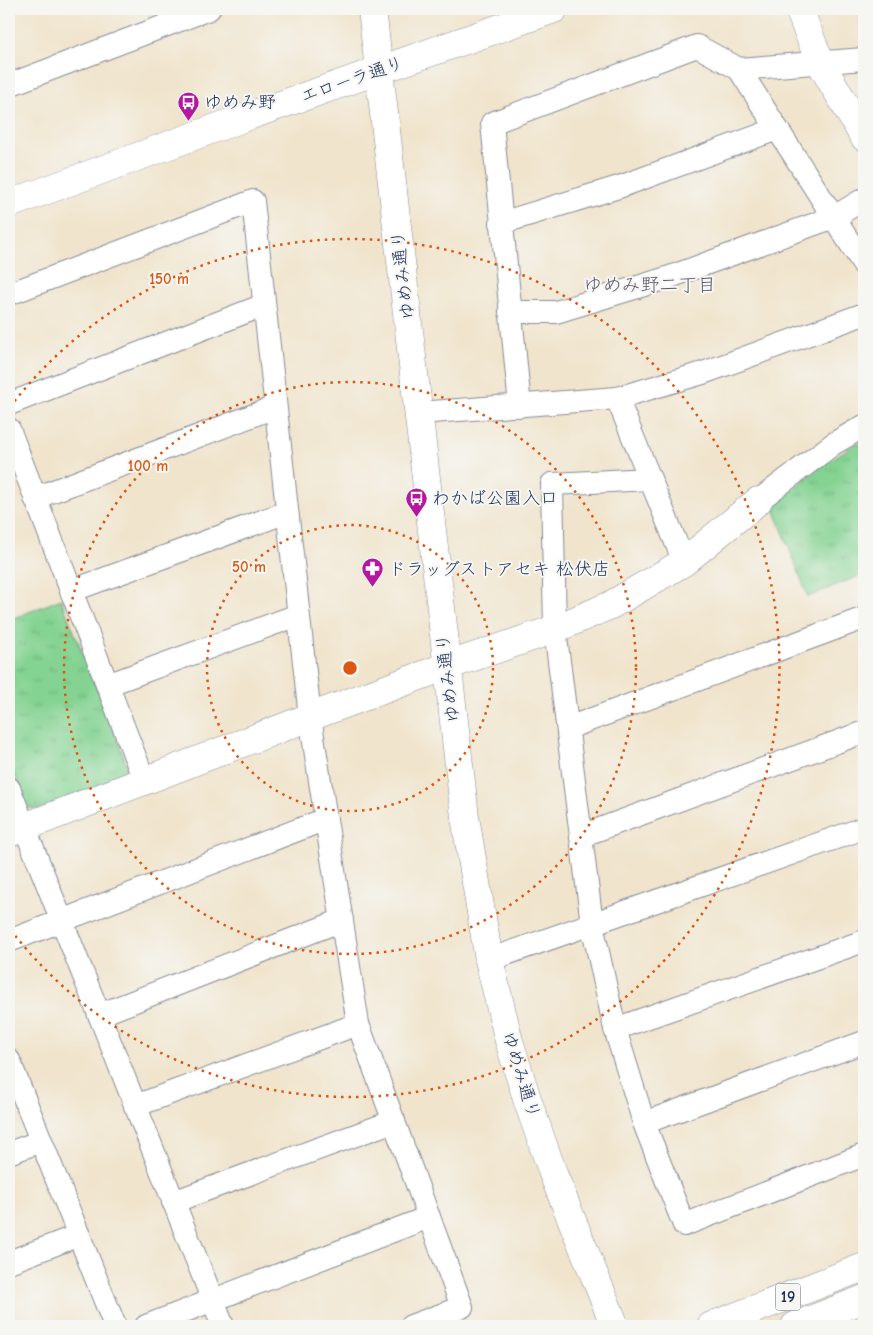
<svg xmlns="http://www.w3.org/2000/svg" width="873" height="1335" viewBox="0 0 873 1335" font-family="'Comic Neue','Klee One',sans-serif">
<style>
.park{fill:url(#park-tufts);stroke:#508178}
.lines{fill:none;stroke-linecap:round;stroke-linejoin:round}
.street-casing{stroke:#868a95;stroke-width:24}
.secondary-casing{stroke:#868a95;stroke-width:29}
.primary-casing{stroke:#868a95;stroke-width:29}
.street{stroke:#fff;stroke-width:22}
.secondary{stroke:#fff;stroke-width:28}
.primary{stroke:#fff;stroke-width:28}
.ring{fill:none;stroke:#de5710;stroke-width:2.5;stroke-dasharray:2.5 5}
.labels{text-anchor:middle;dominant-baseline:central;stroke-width:4;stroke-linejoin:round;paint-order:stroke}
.shield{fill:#f6f6f2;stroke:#5d6b8a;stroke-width:1}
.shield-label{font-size:16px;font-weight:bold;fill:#1b2f5e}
.street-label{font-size:18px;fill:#1b2f5e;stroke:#f6f6f2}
.poi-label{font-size:18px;fill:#1b2f5e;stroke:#f6f6f2;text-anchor:start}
.neighbourhood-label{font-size:19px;fill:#605b71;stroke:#f6f6f2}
.centre{fill:#de5710;stroke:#f6f6f2;stroke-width:2.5}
.ring-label{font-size:15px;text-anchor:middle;font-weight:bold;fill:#de5710;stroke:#f6f6f2;stroke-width:4;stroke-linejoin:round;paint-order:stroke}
</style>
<defs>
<pattern id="park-tufts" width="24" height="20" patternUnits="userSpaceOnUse" patternTransform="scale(1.25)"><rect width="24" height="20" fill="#84d392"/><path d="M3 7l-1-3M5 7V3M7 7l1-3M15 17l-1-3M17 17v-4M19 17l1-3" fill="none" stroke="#71b580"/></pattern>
</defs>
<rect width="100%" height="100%" fill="#f6f6f2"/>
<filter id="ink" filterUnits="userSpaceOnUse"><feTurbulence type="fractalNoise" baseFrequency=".02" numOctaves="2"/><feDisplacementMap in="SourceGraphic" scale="10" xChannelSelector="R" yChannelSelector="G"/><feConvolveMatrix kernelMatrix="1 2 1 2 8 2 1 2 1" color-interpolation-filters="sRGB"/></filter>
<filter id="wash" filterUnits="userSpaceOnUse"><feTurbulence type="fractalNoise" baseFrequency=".0096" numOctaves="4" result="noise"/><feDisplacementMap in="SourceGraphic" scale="20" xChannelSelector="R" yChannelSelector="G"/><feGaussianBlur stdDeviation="1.12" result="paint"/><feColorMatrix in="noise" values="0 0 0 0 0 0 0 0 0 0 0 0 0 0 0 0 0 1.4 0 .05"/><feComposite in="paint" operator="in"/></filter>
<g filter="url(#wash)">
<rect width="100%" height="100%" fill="#f0e4cc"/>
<!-- park -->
<g class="park">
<path d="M864 440V574L808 597 773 506C802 481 830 457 864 440Z"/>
<path d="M61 599 128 767 121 776 37 810 26 807 9 759V620Z"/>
</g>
</g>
<g filter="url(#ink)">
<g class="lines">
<defs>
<g id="street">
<path d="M739 69 864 59"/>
<path d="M9 85 209 9"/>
<path d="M501 223 622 186 777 129"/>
<path d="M9 294 253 201 310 717 358 1024 462 1307 411 1326"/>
<path d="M510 312H556L667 278 834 217 864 199"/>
<path d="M617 398 684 562"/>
<path d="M9 404 264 305"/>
<path d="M520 406 492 123 697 46 739 69 864 265"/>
<path d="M419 413 617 398 703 373 864 314"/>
<path d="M9 429 144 780"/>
<path d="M650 479 552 484 555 629 592 924 615 1029 644 1123 684 1225 864 1155"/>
<path d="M35 498 275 407"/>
<path d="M758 501 833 444 864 426"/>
<path d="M71 591 287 512"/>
<path d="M107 685 298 615"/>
<path d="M568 728 864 618"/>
<path d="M9 788 223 1326"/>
<path d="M581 836 864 732"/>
<path d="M9 941 326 819"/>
<path d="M489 960 864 828"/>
<path d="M99 1015 342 920"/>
<path d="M615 1029 864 941"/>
<path d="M9 1060 115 1326"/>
<path d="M135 1106 358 1024"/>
<path d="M644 1123 864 1042"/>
<path d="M9 1153 41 1141"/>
<path d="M173 1202 394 1121"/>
<path d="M9 1262 79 1235"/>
<path d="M146 1326 429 1217"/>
</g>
<g id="secondary">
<path d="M372 9 465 817 489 960 509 1041 528 1102 554 1176 615 1326"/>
<path d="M799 9 820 62 864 137"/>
<path d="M9 204 243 118 554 9"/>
<path d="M9 833 310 717 447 666 555 629 611 605 684 562 758 501"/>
</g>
<g id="primary">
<path d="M711 1326 864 1267"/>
<path d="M795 1326 864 1299"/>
</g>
</defs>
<!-- street casing -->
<use href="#street" class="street-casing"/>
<!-- secondary casing -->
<use href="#secondary" class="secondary-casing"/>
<!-- primary casing -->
<use href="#primary" class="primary-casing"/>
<!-- street -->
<use href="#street" class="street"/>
<!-- secondary -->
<use href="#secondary" class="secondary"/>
<!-- primary -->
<use href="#primary" class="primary"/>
</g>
</g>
<!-- distance rings -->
<g class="ring">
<circle cx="350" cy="668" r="143"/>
<circle cx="350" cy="668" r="286"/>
<path d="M10 407A429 429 0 1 1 10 929"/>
</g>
<!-- icons -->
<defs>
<symbol id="bus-pin" viewBox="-11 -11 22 30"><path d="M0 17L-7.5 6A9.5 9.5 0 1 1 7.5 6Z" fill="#b5179e" stroke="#f6f6f2"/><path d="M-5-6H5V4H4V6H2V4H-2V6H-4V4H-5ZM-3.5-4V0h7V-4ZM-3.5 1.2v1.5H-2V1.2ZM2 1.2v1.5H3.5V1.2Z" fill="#fff"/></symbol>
<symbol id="pharmacy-pin" viewBox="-11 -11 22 30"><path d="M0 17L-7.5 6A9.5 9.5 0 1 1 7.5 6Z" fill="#b5179e" stroke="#f6f6f2"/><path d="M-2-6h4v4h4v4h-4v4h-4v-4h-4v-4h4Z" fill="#fff"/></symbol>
</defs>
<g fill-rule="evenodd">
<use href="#bus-pin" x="176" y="90" width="25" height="34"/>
<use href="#bus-pin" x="404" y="486" width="25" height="34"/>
<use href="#pharmacy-pin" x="360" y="556" width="25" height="34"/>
</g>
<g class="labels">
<!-- shield labels -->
<rect class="shield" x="775.5" y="1283.5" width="25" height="27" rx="4"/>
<g class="shield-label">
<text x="788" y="1297">19</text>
</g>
<!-- street labels -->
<g class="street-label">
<text transform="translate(352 80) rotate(-19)">エローラ通り</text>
<text transform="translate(403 275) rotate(-97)">ゆめみ通り</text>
<text transform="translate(448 678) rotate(-97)">ゆめみ通り</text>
<text transform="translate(521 1075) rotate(73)">ゆめみ通り</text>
</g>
<!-- poi labels -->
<g class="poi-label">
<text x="204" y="102">ゆめみ野</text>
<text x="432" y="498">わかば公園入口</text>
<text x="388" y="569">ドラッグストアセキ 松伏店</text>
</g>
<!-- neighbourhood labels -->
<g class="neighbourhood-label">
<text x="650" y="285">ゆめみ野二丁目</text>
</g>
</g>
<circle cx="350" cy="668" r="8" class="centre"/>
<g class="ring-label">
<text x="169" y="284">150 m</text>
<text x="148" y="471">100 m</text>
<text x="249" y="572">50 m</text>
</g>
<!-- margin -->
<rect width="873" height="1335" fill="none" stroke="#f6f6f2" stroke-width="30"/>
</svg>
